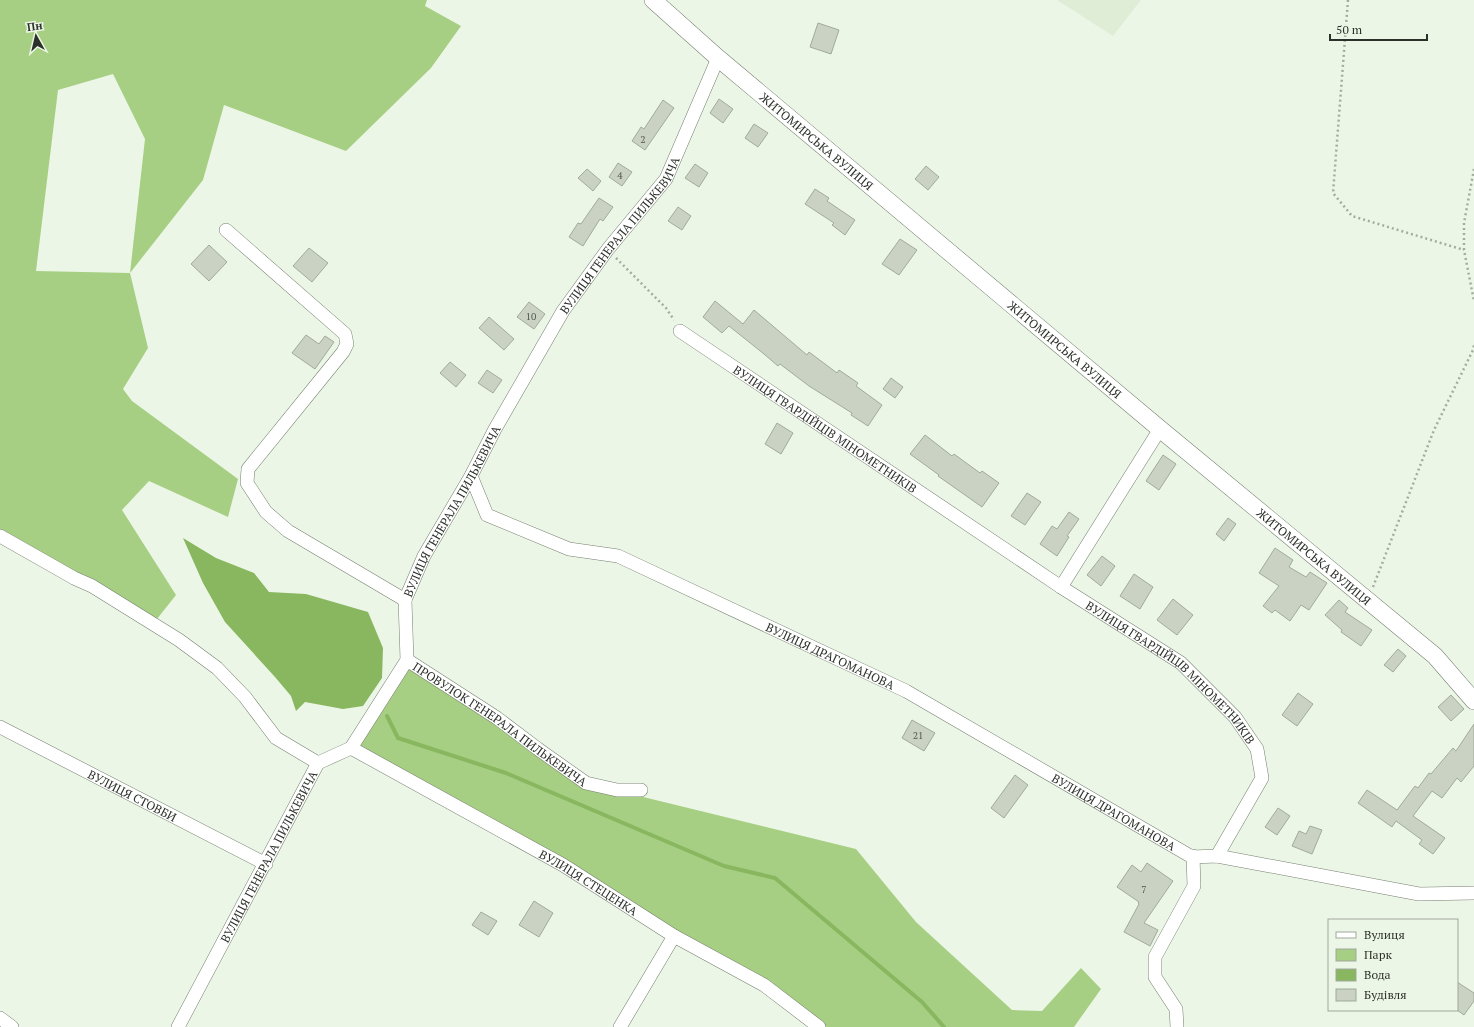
<svg xmlns="http://www.w3.org/2000/svg" width="1474" height="1027" viewBox="0 0 1474 1027" font-family="'PT Serif',serif">
<style>
.built{fill:#e0edd6}
.green{fill:#a6cf83;fill-rule:evenodd}
.water{fill:#88b75f}
.lines{fill:none;stroke-linecap:round;stroke-linejoin:round}
.stream{stroke:#88b75f;stroke-width:4}
.building{fill:#cad3c3;stroke:#a2ab9b}
.minor-casing{stroke:#767f70;stroke-width:14}
.major-casing{stroke:#767f70;stroke-width:18}
.path{stroke:#a4ac9f;stroke-width:2.5;stroke-dasharray:2 3;stroke-linecap:butt}
.minor{stroke:#fff;stroke-width:13}
.major{stroke:#fff;stroke-width:17}
.labels{text-anchor:middle;dominant-baseline:central;stroke-width:4;stroke-linejoin:round;paint-order:stroke}
.number-label{font-size:10px;fill:#545950}
.street-label{font-size:12px;fill:#2c302a;stroke:#ecf6e6}
</style>
<rect width="100%" height="100%" fill="#ecf6e6"/>
<!-- built -->
<path class="built" d="M1057 0H1141L1113 36Z"/>
<!-- green -->
<g class="green">
<path d="M0 0H427L425 6 461 26 431 68 346 151 224 105 203 180 130 273 148 348 123 389 132 401 238 479 228 517 149 481 122 510 176 595 153 624 0 536ZM113 74 145 139 130 273 36 271 58 90Z"/>
<path d="M407 660 586 783 856 849 916 922 1012 1010 1042 1011 1081 968 1101 989 1074 1027H819L764 985 351 748Z"/>
</g>
<!-- water -->
<path class="water" d="M183 538 216 558 254 573 269 592 306 594 368 612 383 648 382 678 363 706 343 709 305 702 296 711 291 696 275 677 225 622 203 583Z"/>
<g class="lines">
<!-- stream -->
<path class="stream" d="M387 716 398 738 506 773 724 866 775 878 922 1002 944 1027"/>
</g>
<!-- building -->
<g class="building">
<path d="M818 23 839 30 831 54 810 47Z"/>
<path d="M719 99 733 109 723 123 710 113Z"/>
<path d="M663 100 674 108 645 150 632 141 641 127 644 129Z"/>
<path d="M754 124 768 133 758 147 745 138Z"/>
<path d="M618 163 632 172 622 186 609 177Z"/>
<path d="M695 164 708 173 699 187 685 178Z"/>
<path d="M926 166 939 177 928 190 915 179Z"/>
<path d="M587 169 601 181 593 191 578 178Z"/>
<path d="M815 189 829 198 827 201 855 220 845 235 832 225 834 223 805 204Z"/>
<path d="M599 198 613 207 603 221 600 219 583 246 569 237 578 223 581 224Z"/>
<path d="M678 207 691 216 682 230 668 221Z"/>
<path d="M900 239 917 250 899 275 882 264Z"/>
<path d="M209 245 227 262 209 281 191 264Z"/>
<path d="M309 248 328 263 312 282 293 266Z"/>
<path d="M715 301 743 324 754 310 807 355 809 352 837 373 839 370 858 383 856 386 882 405 868 426 851 415 852 413 809 386 780 364 778 366 764 354 729 326 722 333 703 317Z"/>
<path d="M529 302 545 314 534 329 517 317Z"/>
<path d="M489 317 514 339 504 350 479 328Z"/>
<path d="M306 335 319 344 325 336 334 342 315 369 292 353Z"/>
<path d="M450 362 466 375 456 387 440 373Z"/>
<path d="M487 370 502 380 493 393 478 383Z"/>
<path d="M891 378 903 387 895 398 883 389Z"/>
<path d="M777 423 793 433 781 454 765 444Z"/>
<path d="M925 435 952 456 954 454 980 473 982 471 999 483 982 507 938 476 939 475 910 454Z"/>
<path d="M1163 455 1176 464 1159 490 1146 481Z"/>
<path d="M1027 493 1041 502 1025 525 1011 516Z"/>
<path d="M1069 512 1079 519 1067 536 1069 537 1057 556 1040 544 1052 526 1057 529Z"/>
<path d="M1228 518 1236 524 1224 541 1216 534Z"/>
<path d="M1275 548 1293 560 1289 567 1306 577 1310 572 1327 583 1309 610 1301 605 1290 621 1275 610 1272 613 1263 606 1279 586 1259 573Z"/>
<path d="M1102 556 1115 566 1101 586 1087 575Z"/>
<path d="M1134 574 1153 587 1140 609 1120 596Z"/>
<path d="M1173 599 1193 615 1177 635 1157 620Z"/>
<path d="M1339 600 1348 608 1345 612 1372 630 1361 646 1341 632 1342 630 1325 615Z"/>
<path d="M1398 649 1406 656 1393 672 1384 665Z"/>
<path d="M1298 693 1313 704 1297 726 1282 715Z"/>
<path d="M1451 695 1464 709 1451 721 1438 707Z"/>
<path d="M912 720 935 733 924 751 902 738Z"/>
<path d="M1474 724V766L1461 782 1457 778 1442 798 1432 791 1413 816 1445 838 1433 854 1419 844 1422 840 1396 821 1392 827 1358 803 1367 790 1397 810 1415 786 1418 788 1429 773 1431 774 1453 748 1456 751Z"/>
<path d="M1015 775 1028 785 1004 818 991 808Z"/>
<path d="M1278 808 1290 816 1277 835 1265 827Z"/>
<path d="M1310 826 1322 830 1312 854 1292 846 1299 831 1306 834Z"/>
<path d="M1147 863 1173 881 1144 923 1158 930 1150 946 1124 932 1139 904 1138 903 1139 902 1117 887 1132 865 1141 872Z"/>
<path d="M534 901 553 913 539 937 519 925Z"/>
<path d="M481 912 497 921 488 935 472 925Z"/>
<path d="M1457 982 1474 993V1001L1464 1015 1457 1010Z"/>
</g>
<g class="lines">
<defs>
<g id="minor">
<path d="M226 230 345 334 347 344 343 352 248 469 247 483 266 512 288 531 405 600"/>
<path id="s1" d="M680 331 1061 587 1181 663 1235 717 1257 749 1262 778 1217 856"/>
<path id="s2" d="M471 476 487 515 569 549 618 556 906 691 1192 857 1217 856 1419 894 1474 893"/>
<path d="M0 536 74 578 92 586 179 640 217 668 245 697 276 738 318 763"/>
<path d="M1061 587 1160 429"/>
<path id="s3" d="M407 660 497 718 538 749 586 783 617 790H641"/>
<path id="s4" d="M0 727 266 864"/>
<path id="s5" d="M351 748 563 865 674 936 764 985 819 1027"/>
<path d="M0 1018 12 1027"/>
<path id="s6" d="M178 1027 318 763 351 748 407 660 405 600 424 556 471 476 495 429 563 311 608 249 666 179 718 58"/>
<path d="M620 1027 674 936"/>
<path d="M1177 1027 1176 1009 1155 977V957L1194 886 1193 856"/>
</g>
<g id="major">
<path id="s7" d="M653 0 718 58 1160 429 1435 656 1474 701"/>
</g>
</defs>
<!-- minor casing -->
<use href="#minor" class="minor-casing"/>
<!-- major casing -->
<use href="#major" class="major-casing"/>
<!-- path -->
<g class="path">
<path d="M1348 0 1333 193 1352 216 1464 250"/>
<path d="M1474 169 1464 223V250L1474 301"/>
<path d="M616 258 666 308 674 320"/>
<path d="M1373 587 1434 430 1473 350 1474 345"/>
</g>
<!-- minor -->
<use href="#minor" class="minor"/>
<!-- major -->
<use href="#major" class="major"/>
</g>
<g class="labels">
<!-- number labels -->
<g class="number-label">
<text x="643" y="139">2</text>
<text x="620" y="175">4</text>
<text x="531" y="316">10</text>
<text x="918" y="735">21</text>
<text x="1144" y="889">7</text>
</g>
<!-- street labels -->
<g class="street-label">
<text stroke="none"><textPath href="#s7" startOffset="216">ЖИТОМИРСЬКА ВУЛИЦЯ</textPath></text>
<text stroke="none"><textPath href="#s6" startOffset="924">ВУЛИЦЯ ГЕНЕРАЛА ПИЛЬКЕВИЧА</textPath></text>
<text stroke="none"><textPath href="#s7" startOffset="540">ЖИТОМИРСЬКА ВУЛИЦЯ</textPath></text>
<text stroke="none"><textPath href="#s1" startOffset="175">ВУЛИЦЯ ГВАРДІЙЦІВ МІНОМЕТНИКІВ</textPath></text>
<text stroke="none"><textPath href="#s6" startOffset="600">ВУЛИЦЯ ГЕНЕРАЛА ПИЛЬКЕВИЧА</textPath></text>
<text stroke="none"><textPath href="#s7" startOffset="864">ЖИТОМИРСЬКА ВУЛИЦЯ</textPath></text>
<text stroke="none"><textPath href="#s2" startOffset="415">ВУЛИЦЯ ДРАГОМАНОВА</textPath></text>
<text stroke="none"><textPath href="#s1" startOffset="599">ВУЛИЦЯ ГВАРДІЙЦІВ МІНОМЕТНИКІВ</textPath></text>
<text stroke="none"><textPath href="#s3" startOffset="113">ПРОВУЛОК ГЕНЕРАЛА ПИЛЬКЕВИЧА</textPath></text>
<text stroke="none"><textPath href="#s4" startOffset="149">ВУЛИЦЯ СТОВБИ</textPath></text>
<text stroke="none"><textPath href="#s2" startOffset="739">ВУЛИЦЯ ДРАГОМАНОВА</textPath></text>
<text stroke="none"><textPath href="#s6" startOffset="193">ВУЛИЦЯ ГЕНЕРАЛА ПИЛЬКЕВИЧА</textPath></text>
<text stroke="none"><textPath href="#s5" startOffset="273">ВУЛИЦЯ СТЕЦЕНКА</textPath></text>
</g>
</g>
<!-- legend -->
<rect x="1328" y="919" width="130" height="92" fill="#ecf6e6" stroke="#9fa79b"/>
<rect x="1336" y="932" width="20" height="6" fill="#ffffff" stroke="#9fa79b"/>
<text x="1364" y="939" font-size="12" fill="#2c302a">Вулиця</text>
<rect x="1336" y="949" width="20" height="12" fill="#a6cf83" stroke="#9fa79b"/>
<text x="1364" y="959" font-size="12" fill="#2c302a">Парк</text>
<rect x="1336" y="969" width="20" height="12" fill="#88b75f" stroke="#9fa79b"/>
<text x="1364" y="979" font-size="12" fill="#2c302a">Вода</text>
<rect x="1336" y="989" width="20" height="12" fill="#cad3c3" stroke="#9fa79b"/>
<text x="1364" y="999" font-size="12" fill="#2c302a">Будівля</text>
<!-- north arrow -->
<g transform="translate(36 36) rotate(352)" stroke="#ecf6e6" stroke-width="3" paint-order="stroke">
<path d="M0-3L7 15L0 10L-7 15Z" fill="#2c302a"/>
<text y="-6" font-size="11" font-weight="bold" text-anchor="middle" fill="#2c302a">Пн</text>
</g>
<!-- scale -->
<path d="M1330 34v6h97v-6" fill="none" stroke="#2c302a" stroke-width="2"/>
<text x="1336" y="34" font-size="12" fill="#2c302a" stroke="#ecf6e6" stroke-width="3" paint-order="stroke">50 m</text>
</svg>
